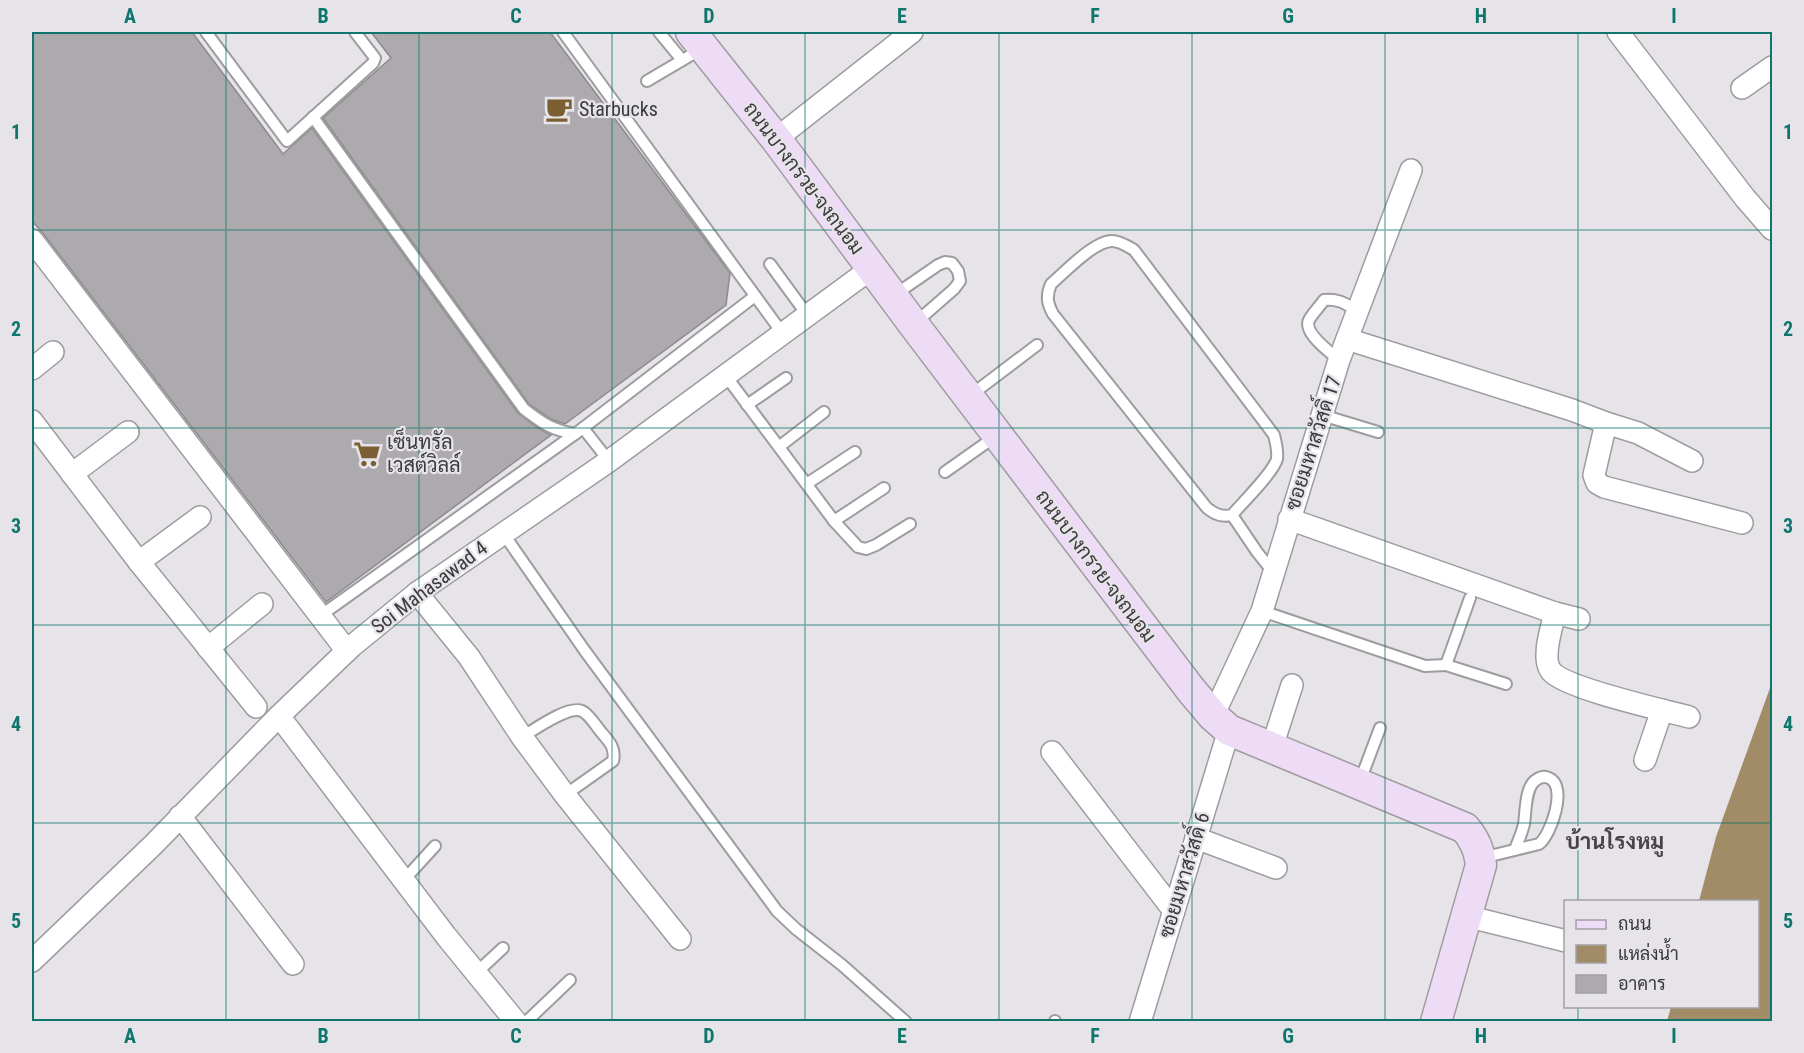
<svg xmlns="http://www.w3.org/2000/svg" width="1804" height="1053" viewBox="0 0 1804 1053" font-family="'Roboto Condensed',Sarabun,sans-serif">
<style>
.water{fill:#a28b67}
.building{fill:#adaaae;stroke:#8c8a8e;stroke-width:1.5}
.lines{fill:none;stroke-linecap:round;stroke-linejoin:round}
.lane-casing{stroke:#9f9ca0;stroke-width:14}
.street-casing{stroke:#9f9ca0;stroke-width:24}
.secondary-casing{stroke:#9f9ca0;stroke-width:33}
.lane{stroke:#fff;stroke-width:10}
.street{stroke:#fff;stroke-width:21}
.secondary{stroke:#eedbf5;stroke-width:30}
.grid{fill:none;stroke:#0f766e;stroke-width:1.5;stroke-opacity:0.55}
.labels{text-anchor:middle;dominant-baseline:central;stroke-width:4.5;stroke-linejoin:round;paint-order:stroke}
.poi-label{font-size:20px;fill:#3b3a3c;stroke:#e7e4e9;text-anchor:start}
.street-label{font-size:20px;fill:#3b3a3c;stroke:#e7e4e9}
.quarter-label{font-size:22px;font-weight:bold;fill:#464447;stroke:#e7e4e9}
.neatline{fill:none;stroke:#0f766e;stroke-width:2}
.grid-label{font-size:20px;text-anchor:middle;font-weight:bold;fill:#0f766e}
</style>
<rect width="100%" height="100%" fill="#e7e4e9"/>
<!-- water -->
<path class="water" d="M1772 676V1021H1667L1671 1007 1758 1006V902L1699 901 1716 837 1770 688Z"/>
<!-- building -->
<g class="building">
<path d="M32 32H192L283 154 312 128 518 413 538 428 551 435 326 602 42 232 32 221Z"/>
<path d="M371 32H550L730 273 726 305 565 424 551 419 529 404 323 118 391 58Z"/>
</g>
<g class="lines">
<defs>
<g id="lane">
<path d="M206 32 287 141 373 63 375 58 355 32"/>
<path d="M563 32 783 334"/>
<path d="M659 32 682 60"/>
<path d="M647 81 703 48"/>
<path d="M313 117 524 409C542 423 552 430 575 434L583 428 609 461"/>
<path d="M770 264 808 316"/>
<path d="M893 296 938 265 945 262 952 263 958 271 960 281 954 289 914 324"/>
<path d="M1339 360C1330 352 1303 333 1309 320 1313 313 1320 306 1324 300 1338 298 1346 304 1358 311"/>
<path d="M726 376 834 521 858 547 866 549 876 545 910 524"/>
<path d="M971 395 1037 345"/>
<path d="M747 405 786 378"/>
<path d="M1322 415 1378 432"/>
<path d="M583 428 755 296"/>
<path d="M780 446 824 412"/>
<path d="M945 472 996 436"/>
<path d="M808 483 855 452"/>
<path d="M1232 515C1222 517 1216 515 1207 508L1053 314C1047 303 1046 296 1051 284 1065 272 1094 241 1112 241 1120 241 1127 246 1134 250L1274 435C1276 443 1278 450 1277 459 1273 473 1243 502 1232 515L1257 552 1273 572"/>
<path d="M834 521 884 488"/>
<path d="M503 533 585 651 777 911 796 929 842 965 906 1022"/>
<path d="M1262 611 1425 666 1446 665 1470 598"/>
<path d="M320 616 575 434"/>
<path d="M1446 665 1506 684"/>
<path d="M522 737C534 730 568 705 582 711 589 714 596 726 601 732 609 741 616 748 613 761L565 795"/>
<path d="M1360 781 1380 728"/>
<path d="M1482 858 1539 844C1551 835 1568 786 1549 778 1545 776 1540 777 1536 780 1525 787 1526 811 1524 824 1522 833 1518 841 1515 850"/>
<path d="M404 880 435 846"/>
<path d="M476 973 503 948"/>
<path d="M1055 1021V1022"/>
<path d="M526 1022 570 980"/>
</g>
<g id="street">
<path d="M1618 32 1745 198 1772 229"/>
<path d="M1742 88 1772 67"/>
<path d="M776 139 912 32"/>
<path d="M32 240 347 651"/>
<path d="M1347 339 1572 410 1606 423 1594 475 1597 483 1604 487 1742 523"/>
<path d="M32 369 53 352"/>
<path d="M32 421 139 562 256 707"/>
<path d="M1606 423 1638 433 1692 461"/>
<path d="M72 474 128 432"/>
<path d="M1289 519 1555 613 1579 619"/>
<path d="M139 562 200 517"/>
<path d="M417 593 469 657 522 737 565 795 680 939"/>
<path d="M1555 613C1552 627 1541 658 1551 671 1564 688 1663 710 1689 717"/>
<path d="M208 648 262 604"/>
<path d="M279 716 446 936 516 1022"/>
<path d="M1213 716 1262 611 1339 360 1411 170"/>
<path d="M1272 747 1292 685"/>
<path d="M1052 752 1174 911"/>
<path d="M1645 760 1662 710"/>
<path d="M180 816 293 964"/>
<path d="M1196 838 1276 868"/>
<path d="M1466 916 1566 941"/>
<path d="M32 961 153 845 279 716 352 646 417 593 609 461 872 268"/>
<path d="M1140 1022 1229 730"/>
</g>
<path id="secondary" d="M691 32 776 139 914 325 1191 690 1213 716 1229 730 1465 828C1475 840 1479 850 1481 865L1436 1022"/>
</defs>
<!-- lane casing -->
<use href="#lane" class="lane-casing"/>
<!-- street casing -->
<use href="#street" class="street-casing"/>
<!-- secondary casing -->
<use href="#secondary" class="secondary-casing"/>
<!-- lane -->
<use href="#lane" class="lane"/>
<!-- street -->
<use href="#street" class="street"/>
<!-- secondary -->
<use href="#secondary" class="secondary"/>
</g>
<!-- grid -->
<path class="grid" d="M226 32V1022M419 32V1022M612 32V1022M805 32V1022M999 32V1022M1192 32V1022M1385 32V1022M1578 32V902M32 230H1772M32 428H1772M32 625H1772M32 823H1772M1578 1006V1022"/>
<!-- icons -->
<defs>
<symbol id="cafe-bare" viewBox="-9 -9 18 18"><path d="M-5.5-4.5H6V0H3Q3 3.5 0 3.5H-2.5Q-5.5 3.5-5.5 0ZM3-3.2v2h1.7v-2ZM-6 4.5H4V6H-6Z" fill="#7b5f32" stroke="#e7e4e9" stroke-width="2.5" paint-order="stroke"/></symbol>
<symbol id="supermarket-bare" viewBox="-9 -9 18 18"><path d="M-6-5.5h2.5l.6 2H6L4.5 2H-2.5L-4.4-4H-6ZM-1.5 3.2a1.3 1.3 0 1 0 .1 0ZM3 3.2a1.3 1.3 0 1 0 .1 0Z" fill="#7b5f32" stroke="#e7e4e9" stroke-width="2.5" paint-order="stroke"/></symbol>
</defs>
<g fill-rule="evenodd">
<use href="#cafe-bare" x="540" y="90" width="38" height="38"/>
<use href="#supermarket-bare" x="348" y="435" width="38" height="38"/>
</g>
<g class="labels">
<!-- poi labels -->
<g class="poi-label">
<text x="579" y="109">Starbucks</text>
<text x="387" y="442">เซ็นทรัล<tspan x="387" dy="23">เวสต์วิลล์</tspan></text>
</g>
<!-- street labels -->
<g class="street-label">
<text transform="translate(804 178) rotate(53)">ถนนบางกรวย-จงถนอม</text>
<text transform="translate(1313 443) rotate(-72)">ซอยมหาสวัสดิ์ 17</text>
<text transform="translate(1096 566) rotate(53)">ถนนบางกรวย-จงถนอม</text>
<text transform="translate(429 587) rotate(-37)">Soi Mahasawad 4</text>
<text transform="translate(1184 875) rotate(-73)">ซอยมหาสวัสดิ์ 6</text>
</g>
<!-- quarter labels -->
<g class="quarter-label">
<text x="1615" y="841">บ้านโรงหมู</text>
</g>
</g>
<!-- border -->
<rect width="1804" height="1053" fill="none" stroke="#e7e4e9" stroke-width="66"/>
<!-- legend -->
<rect x="1564" y="900" width="195" height="108" fill="#e7e4e9" stroke="#a2a0a4" stroke-width="1.5"/>
<rect x="1576" y="920" width="30" height="9" fill="#eedbf5" stroke="#a2a0a4" stroke-width="1.5"/>
<text x="1618" y="930" font-size="18" fill="#3b3a3c">ถนน</text>
<rect x="1576" y="945" width="30" height="18" fill="#a28b67" stroke="#a2a0a4" stroke-width="1.5"/>
<text x="1618" y="960" font-size="18" fill="#3b3a3c">แหล่งน้ำ</text>
<rect x="1576" y="975" width="30" height="18" fill="#adaaae" stroke="#a2a0a4" stroke-width="1.5"/>
<text x="1618" y="990" font-size="18" fill="#3b3a3c">อาคาร</text>
<rect x="33" y="33" width="1738" height="987" class="neatline"/>
<g class="grid-label">
<text x="130" y="23">A</text>
<text x="323" y="23">B</text>
<text x="516" y="23">C</text>
<text x="709" y="23">D</text>
<text x="902" y="23">E</text>
<text x="1095" y="23">F</text>
<text x="1288" y="23">G</text>
<text x="1481" y="23">H</text>
<text x="1674" y="23">I</text>
<text x="16" y="139">1</text>
<text x="1788" y="139">1</text>
<text x="16" y="336">2</text>
<text x="1788" y="336">2</text>
<text x="16" y="533">3</text>
<text x="1788" y="533">3</text>
<text x="16" y="731">4</text>
<text x="1788" y="731">4</text>
<text x="16" y="928">5</text>
<text x="1788" y="928">5</text>
<text x="130" y="1043">A</text>
<text x="323" y="1043">B</text>
<text x="516" y="1043">C</text>
<text x="709" y="1043">D</text>
<text x="902" y="1043">E</text>
<text x="1095" y="1043">F</text>
<text x="1288" y="1043">G</text>
<text x="1481" y="1043">H</text>
<text x="1674" y="1043">I</text>
</g>
</svg>
